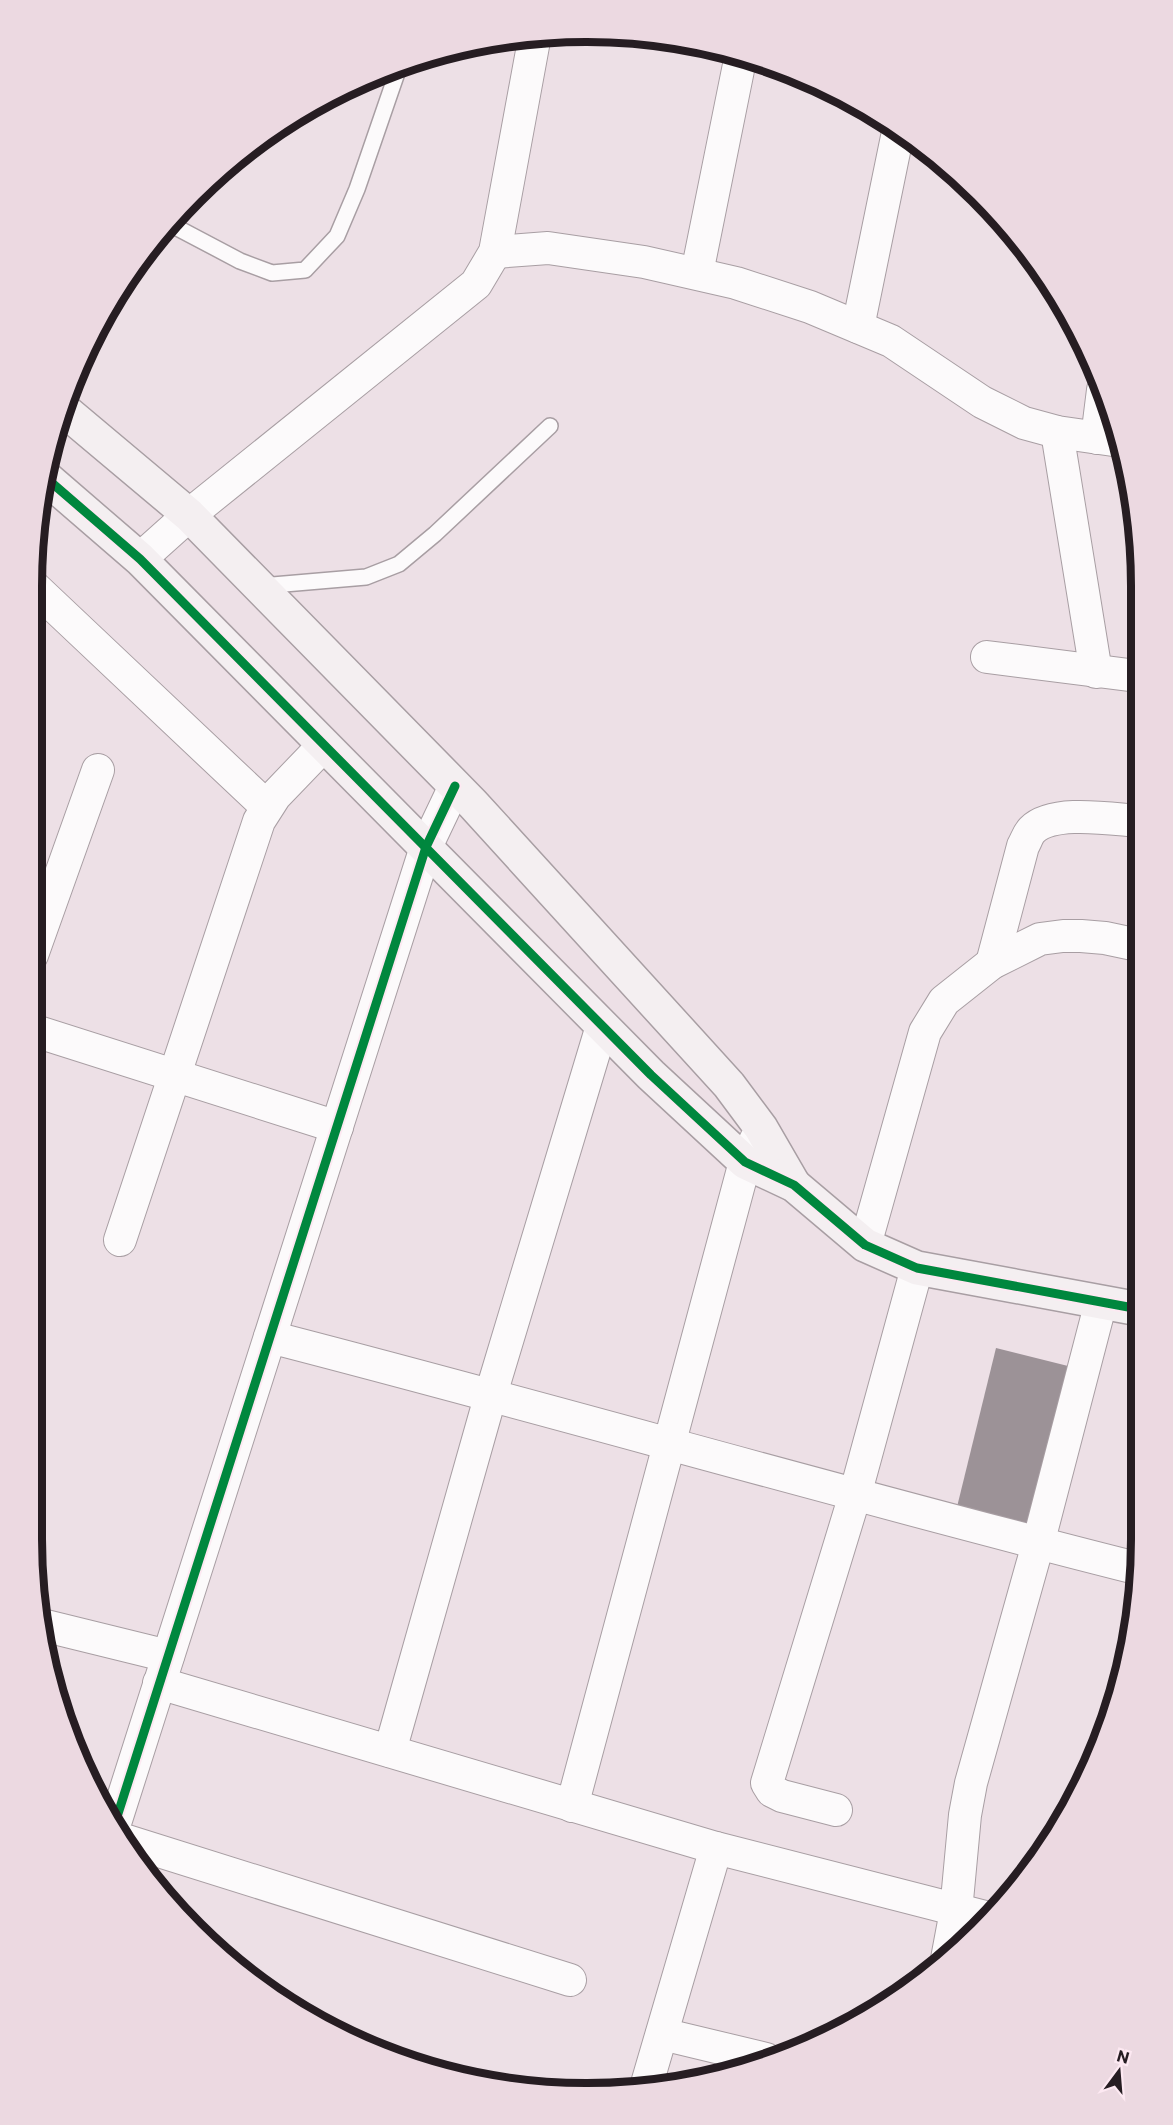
<svg xmlns="http://www.w3.org/2000/svg" width="1173" height="2125" viewBox="0 0 1173 2125" font-family="Commissioner,sans-serif">
<style>
.building{fill:#9c9297}
.lines{fill:none;stroke-linecap:round;stroke-linejoin:round}
.lane-casing{stroke:#a89ea3;stroke-width:18}
.street-casing{stroke:#a89ea3;stroke-width:34}
.secondary-casing{stroke:#a89ea3;stroke-width:36}
.lane{stroke:#fcfafb;stroke-width:15}
.street{stroke:#fcfafb;stroke-width:32}
.secondary{stroke:#f4eff1;stroke-width:33}
.cycleway-casing{stroke:#fde9f2;stroke-width:13}
.cycleway{stroke:#00873e;stroke-width:9}
.rim{fill:none;stroke:#261d22;stroke-width:8}
</style>
<rect width="100%" height="100%" fill="#ede0e6"/>
<!-- building -->
<path class="building" d="M996 1348 1068 1366 1027 1528 956 1511Z"/>
<g class="lines">
<defs>
<g id="lane">
<path d="M168 223 240 261 272 273 305 270 337 236 357 189 399 67"/>
<path d="M261 586 366 577 399 564 435 534 550 426"/>
</g>
<g id="street">
<path d="M495 252 548 248 644 262 736 283 810 307 891 341 982 402 1024 423 1057 432 1120 441"/>
<path d="M697 273 741 55"/>
<path d="M858 327 898 132"/>
<path d="M1057 432 1096 672"/>
<path d="M1097 438 1103 390"/>
<path d="M140 559 189 515 476 284 495 252 535 35"/>
<path d="M33 586 267 807"/>
<path d="M987 657 1137 676"/>
<path d="M32 955 98 770"/>
<path d="M992 963 1023 846C1026 841 1028 834 1032 830 1053 809 1111 819 1138 821"/>
<path d="M32 1030 337 1127"/>
<path d="M120 1240 259 821 275 796 324 745"/>
<path d="M865 1245 925 1032 944 1001 992 963 1040 939 1063 936H1081L1105 938 1138 945"/>
<path d="M270 1337C561 1412 849 1496 1140 1569"/>
<path d="M46 1626 168 1656"/>
<path d="M159 1683 716 1848 985 1917"/>
<path d="M390 1751 491 1394 602 1026"/>
<path d="M572 1806 745 1162 756 1139"/>
<path d="M836 1810 782 1796 772 1791 767 1783 855 1495 917 1268"/>
<path d="M116 1820 426 847 455 786"/>
<path d="M127 1841 570 1980"/>
<path d="M947 1959 956 1911 965 1815 971 1783 1038 1544 1101 1302"/>
<path d="M662 2034 766 2059"/>
<path d="M646 2087 716 1848"/>
</g>
<g id="secondary">
<path d="M64 410 189 515 473 804 729 1085 761 1128 794 1185"/>
<path d="M45 477 140 559 651 1075 745 1162 794 1185 865 1245 917 1268 1139 1309"/>
</g>
</defs>
<!-- lane casing -->
<use href="#lane" class="lane-casing"/>
<!-- street casing -->
<use href="#street" class="street-casing"/>
<!-- secondary casing -->
<use href="#secondary" class="secondary-casing"/>
<!-- lane -->
<use href="#lane" class="lane"/>
<!-- street -->
<use href="#street" class="street"/>
<!-- secondary -->
<use href="#secondary" class="secondary"/>
<defs>
<g id="cycleway">
<path d="M45 477 140 559 651 1075 745 1162 794 1185 865 1245 917 1268 1139 1309"/>
<path d="M116 1820 426 847 455 786"/>
</g>
</defs>
<!-- cycleway casing -->
<use href="#cycleway" class="cycleway-casing"/>
<!-- cycleway -->
<use href="#cycleway" class="cycleway"/>
</g>
<!-- crop -->
<path d="M0 0H1173V2125H0ZM586 42H587A544 544 0 0 1 1131 586V1539A544 544 0 0 1 587 2083H586A544 544 0 0 1 42 1539V586A544 544 0 0 1 586 42Z" fill="#ecd9e1" fill-rule="evenodd"/>
<path class="rim" d="M586 42H587A544 544 0 0 1 1131 586V1539A544 544 0 0 1 587 2083H586A544 544 0 0 1 42 1539V586A544 544 0 0 1 586 42Z"/>
<!-- north arrow -->
<g transform="translate(1119 2071) rotate(16)" stroke="#fde9f2" stroke-width="4.5" paint-order="stroke">
<path d="M0-4.5L10 22L0 15L-10 22Z" fill="#261d22"/>
<text y="-9" font-size="16" font-weight="bold" text-anchor="middle" fill="#261d22">N</text>
</g>
</svg>
